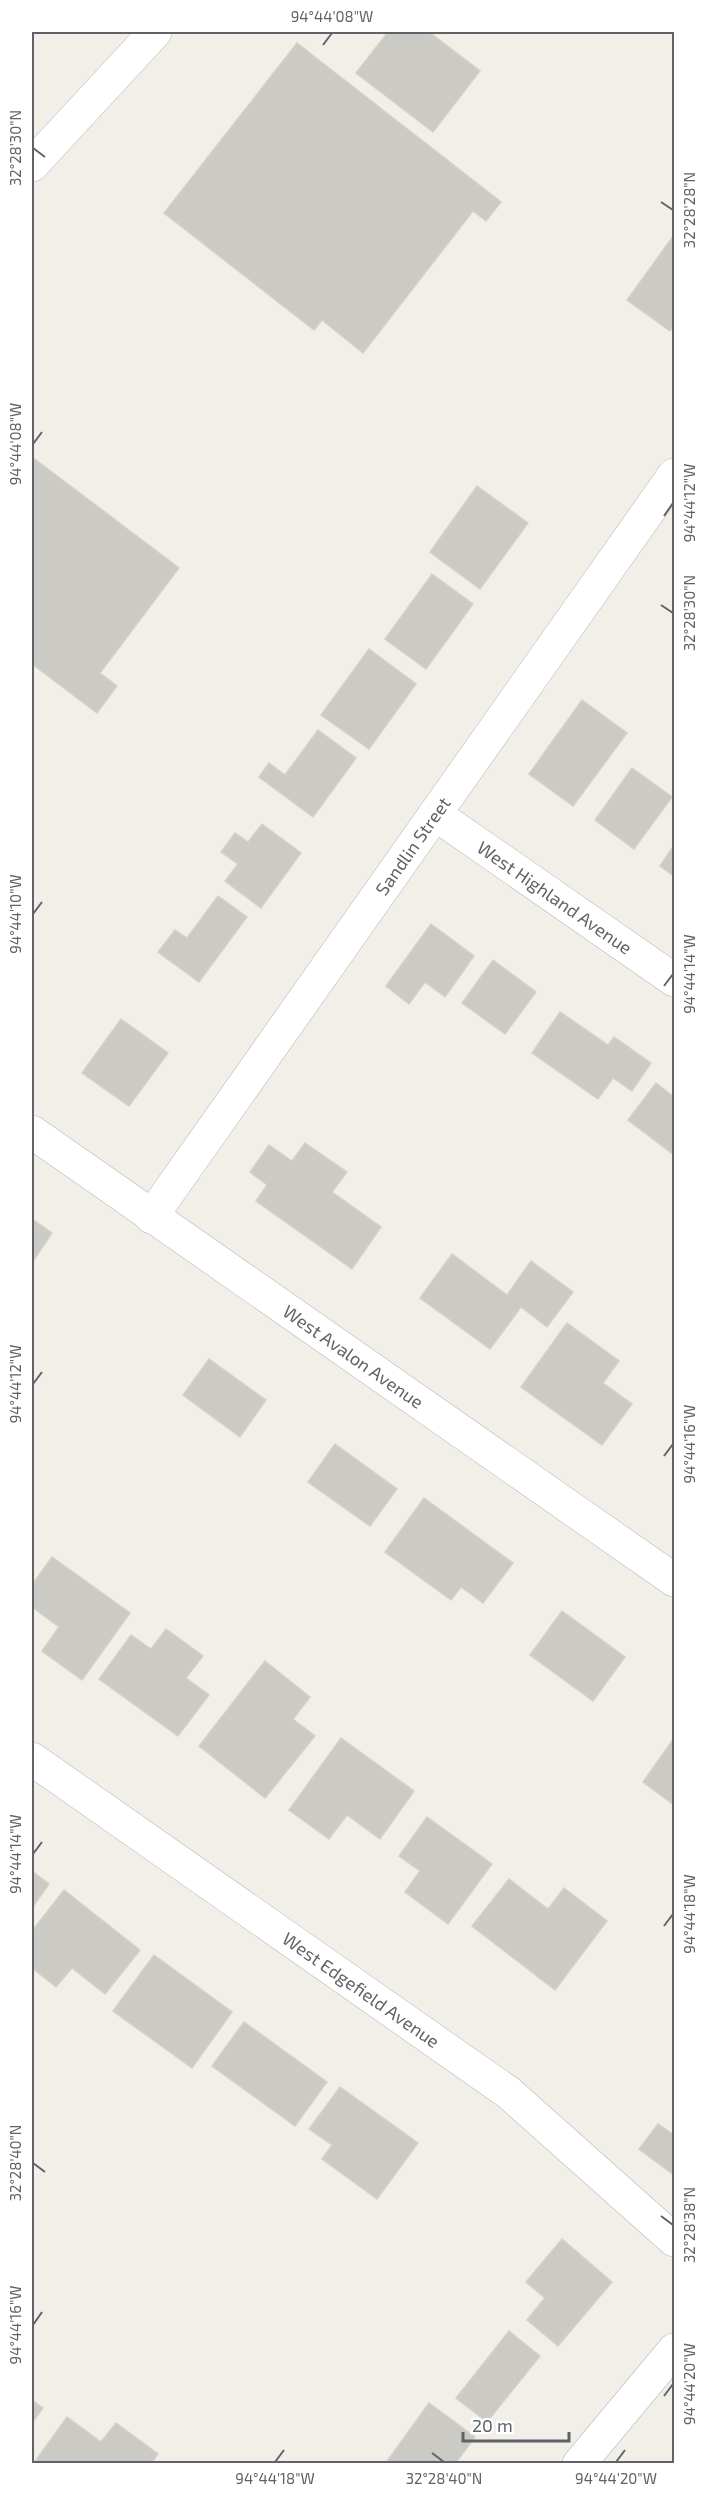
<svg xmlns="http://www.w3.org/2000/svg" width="706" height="2495" viewBox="0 0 706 2495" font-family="'Exo 2',sans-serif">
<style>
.building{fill:#cccac5;stroke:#d6d1c6;stroke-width:1.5}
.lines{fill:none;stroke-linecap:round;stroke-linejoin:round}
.minor-casing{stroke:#b5b8bc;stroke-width:34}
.tertiary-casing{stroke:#b5b8bc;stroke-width:34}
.minor{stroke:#fff;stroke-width:33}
.tertiary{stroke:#fff;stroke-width:33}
.ticks{fill:none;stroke:#5f6368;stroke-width:2}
.labels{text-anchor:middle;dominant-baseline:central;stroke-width:4.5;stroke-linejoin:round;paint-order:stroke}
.street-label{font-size:18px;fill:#5f6368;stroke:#fff}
.neatline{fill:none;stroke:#5f6368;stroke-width:2}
.ticks-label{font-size:15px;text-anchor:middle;fill:#5f6368}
</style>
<rect width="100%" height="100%" fill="#f1efe8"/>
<!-- building -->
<g class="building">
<path d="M388 32H429L480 71 433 132 356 73Z"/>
<path d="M297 43 501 202 486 221 473 211 363 353 322 320 314 330 164 213Z"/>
<path d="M674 235V326L670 331 627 300Z"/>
<path d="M32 457 179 568 100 673 117 686 97 713 32 664Z"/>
<path d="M477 486 528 523 480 589 430 552Z"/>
<path d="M432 574 473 604 426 669 385 639Z"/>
<path d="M369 649 416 684 369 749 321 715Z"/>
<path d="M582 700 627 733 573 806 529 774Z"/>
<path d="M318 730 356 758 313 817 259 777 269 763 285 775Z"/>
<path d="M632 768 672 797 634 849 595 820Z"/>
<path d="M262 824 301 853 261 908 225 881 238 864 221 852 235 833 248 842Z"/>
<path d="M674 845V876L660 866Z"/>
<path d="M218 896 247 917 199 982 158 952 175 930 187 938Z"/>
<path d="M431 924 474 956 445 997 425 982 409 1004 386 986Z"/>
<path d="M493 960 536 992 505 1034 462 1003Z"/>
<path d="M560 1012 608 1045 614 1037 651 1063 632 1091 613 1078 598 1099 532 1053Z"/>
<path d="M121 1019 168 1053 129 1106 82 1073Z"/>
<path d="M656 1083 674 1097V1155L628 1120Z"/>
<path d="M305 1143 347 1172 332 1192 381 1227 352 1269 256 1201 267 1185 250 1172 269 1145 292 1161Z"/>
<path d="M32 1219 52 1233 32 1263Z"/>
<path d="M452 1254 507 1295 531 1261 573 1292 547 1327 521 1307 490 1349 420 1298Z"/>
<path d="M567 1323 619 1361 603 1383 632 1404 602 1445 521 1387Z"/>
<path d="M209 1359 266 1400 240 1437 183 1395Z"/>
<path d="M335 1444 397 1489 370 1526 308 1482Z"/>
<path d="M424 1498 513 1563 483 1603 461 1587 451 1600 385 1552Z"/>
<path d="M52 1557 130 1613 82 1680 42 1651 59 1627 32 1607V1585Z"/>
<path d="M562 1611 625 1657 593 1701 530 1655Z"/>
<path d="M166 1629 203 1656 186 1678 209 1695 178 1736 99 1679 131 1635 151 1649Z"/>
<path d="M265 1661 310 1697 293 1719 315 1736 265 1798 199 1746Z"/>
<path d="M341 1738 414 1791 380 1839 347 1815 329 1839 289 1810Z"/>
<path d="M674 1738V1805L643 1782Z"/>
<path d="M427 1817 492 1864 448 1924 405 1892 420 1871 399 1856Z"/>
<path d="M32 1871 49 1884 32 1908Z"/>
<path d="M509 1879 548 1909 564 1888 607 1921 555 1990 472 1926Z"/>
<path d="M64 1890 140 1950 105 1994 72 1968 56 1987 32 1968V1931Z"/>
<path d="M154 1955 232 2012 192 2068 113 2011Z"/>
<path d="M244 2022 327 2082 295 2126 212 2066Z"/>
<path d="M340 2087 418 2143 377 2199 322 2159 332 2145 309 2129Z"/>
<path d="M658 2124 674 2135V2175L639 2149Z"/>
<path d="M562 2239 612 2282 558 2346 527 2320 545 2298 526 2282Z"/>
<path d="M509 2331 540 2356 487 2422 456 2398Z"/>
<path d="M32 2400 43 2408 32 2423Z"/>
<path d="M429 2403 475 2437 455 2464H385Z"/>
<path d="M67 2417 101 2442 116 2423 158 2454 151 2464H33Z"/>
</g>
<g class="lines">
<defs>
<g id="minor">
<path id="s1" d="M435 814 674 980"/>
<path id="s2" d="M32 1132 674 1580"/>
<path id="s3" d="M151 1217 674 475"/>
<path id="s4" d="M32 1759 509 2093 674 2240"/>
<path d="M579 2464 674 2350"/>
</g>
<path id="tertiary" d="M32 165 155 32"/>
</defs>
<!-- minor casing -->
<use href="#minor" class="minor-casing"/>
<!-- tertiary casing -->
<use href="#tertiary" class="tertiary-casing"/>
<!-- minor -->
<use href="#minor" class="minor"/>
<!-- tertiary -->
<use href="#tertiary" class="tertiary"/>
</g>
<!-- ticks -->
<path class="ticks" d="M323 45 332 33M33 148 45 157M661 202 673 210M33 444 42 432M664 516 673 503M661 605 673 613M33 914 42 902M664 986 673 974M33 1384 42 1372M664 1456 673 1444M33 1854 42 1842M664 1926 673 1914M33 2163 45 2172M661 2216 673 2225M33 2325 42 2312M664 2396 673 2384M432 2453 444 2462M275 2462 284 2450M616 2462 625 2450"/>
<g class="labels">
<!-- street labels -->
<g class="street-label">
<text stroke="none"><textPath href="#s3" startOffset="454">Sandlin Street</textPath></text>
<text stroke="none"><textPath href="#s1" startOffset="146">West Highland Avenue</textPath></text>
<text stroke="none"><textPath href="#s2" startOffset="392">West Avalon Avenue</textPath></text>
<text stroke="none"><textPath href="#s4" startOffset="402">West Edgefield Avenue</textPath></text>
</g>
</g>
<!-- border -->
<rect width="706" height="2495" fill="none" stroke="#ffffff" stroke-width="66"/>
<!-- scale -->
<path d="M463 2432v9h106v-9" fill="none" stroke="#5f6368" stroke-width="3"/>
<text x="472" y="2432" font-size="18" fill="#5f6368" stroke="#ffffff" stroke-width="4.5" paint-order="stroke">20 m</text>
<rect x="33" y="33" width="640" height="2429" class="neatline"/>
<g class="ticks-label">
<text x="332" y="22">94°44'08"W</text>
<text transform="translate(16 148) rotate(-90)" y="5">32°28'30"N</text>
<text transform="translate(690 210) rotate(-90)" y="5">32°28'28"N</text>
<text transform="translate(16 444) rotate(-90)" y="5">94°44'08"W</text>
<text transform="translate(690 503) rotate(-90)" y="5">94°44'12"W</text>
<text transform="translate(690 613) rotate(-90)" y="5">32°28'30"N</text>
<text transform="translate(16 914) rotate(-90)" y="5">94°44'10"W</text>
<text transform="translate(690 974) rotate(-90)" y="5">94°44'14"W</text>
<text transform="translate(16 1384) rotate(-90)" y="5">94°44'12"W</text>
<text transform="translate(690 1444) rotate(-90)" y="5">94°44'16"W</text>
<text transform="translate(16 1854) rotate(-90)" y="5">94°44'14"W</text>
<text transform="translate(690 1914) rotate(-90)" y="5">94°44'18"W</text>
<text transform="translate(16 2163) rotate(-90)" y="5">32°28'40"N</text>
<text transform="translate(690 2225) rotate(-90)" y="5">32°28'38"N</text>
<text transform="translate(16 2325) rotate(-90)" y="5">94°44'16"W</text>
<text transform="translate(690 2384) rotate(-90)" y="5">94°44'20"W</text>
<text x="275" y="2484">94°44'18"W</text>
<text x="444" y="2484">32°28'40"N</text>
<text x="616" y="2484">94°44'20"W</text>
</g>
</svg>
